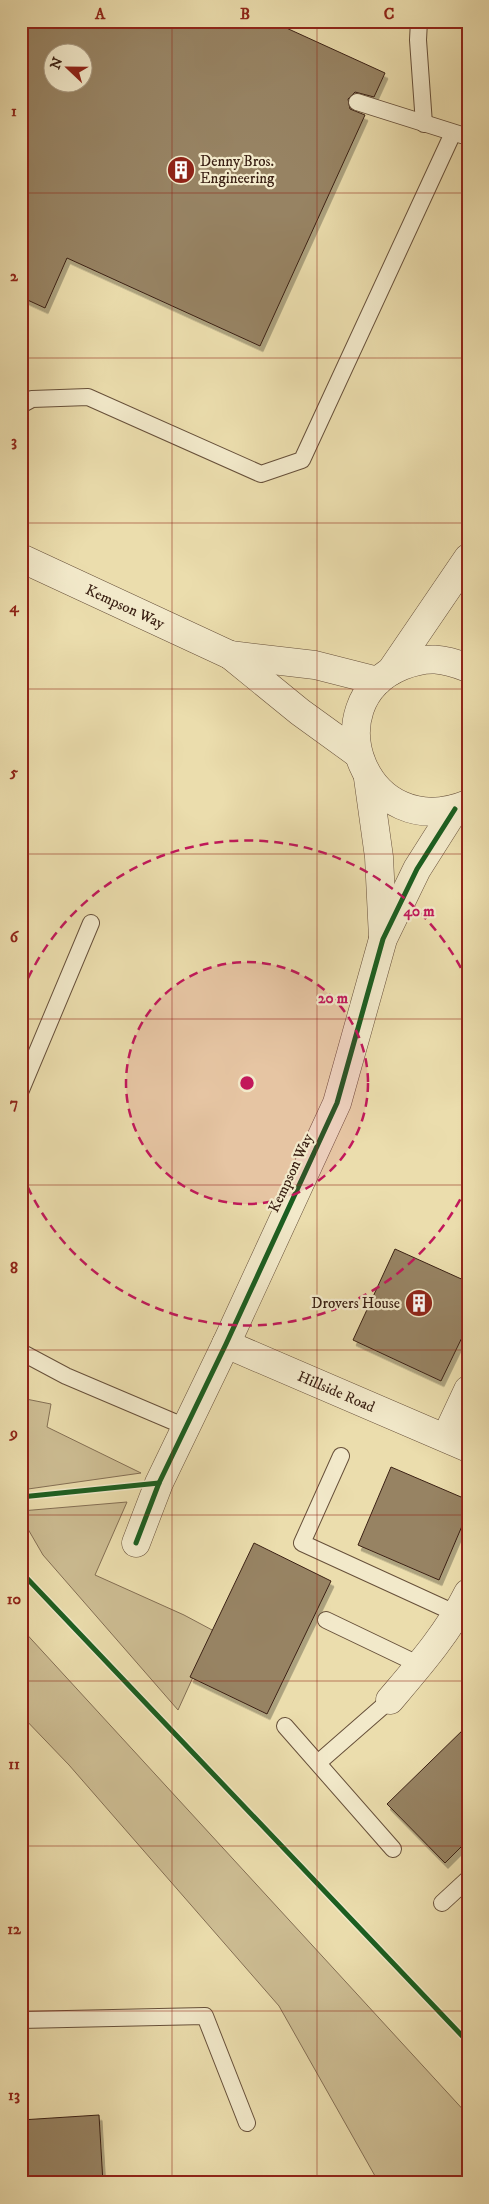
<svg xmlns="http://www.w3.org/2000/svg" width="489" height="2204" viewBox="0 0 489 2204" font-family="'IM FELL DW Pica',serif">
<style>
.green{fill:#cdbd93;stroke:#846f54}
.building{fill:#978364;stroke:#3b2114;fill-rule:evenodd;filter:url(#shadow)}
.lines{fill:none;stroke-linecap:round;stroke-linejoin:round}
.service-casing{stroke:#67503a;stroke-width:18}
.minor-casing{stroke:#67503a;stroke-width:29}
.tertiary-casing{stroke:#67503a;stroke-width:29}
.service{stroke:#f2e9ca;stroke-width:16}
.minor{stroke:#f2e9ca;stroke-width:28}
.tertiary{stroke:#f2e9ca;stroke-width:28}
.cycleway-casing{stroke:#f2e9ca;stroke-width:8}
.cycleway{stroke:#1b5e20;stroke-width:5}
.grid{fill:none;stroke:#8f2418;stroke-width:1;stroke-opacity:0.55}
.ring{fill:none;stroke:#c2185b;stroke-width:2.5;stroke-dasharray:9 6}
.labels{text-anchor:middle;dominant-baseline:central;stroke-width:4.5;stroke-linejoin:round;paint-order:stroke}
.poi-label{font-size:15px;fill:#3b2114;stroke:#f2e9ca;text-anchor:start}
.street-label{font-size:15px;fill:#3b2114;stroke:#f2e9ca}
.centre{fill:#c2185b;stroke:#f2e9ca;stroke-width:2.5}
.ring-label{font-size:15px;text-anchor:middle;font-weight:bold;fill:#c2185b;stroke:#f2e9ca;stroke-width:4.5;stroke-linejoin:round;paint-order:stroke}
.neatline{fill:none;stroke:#8f2418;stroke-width:2}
.grid-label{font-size:16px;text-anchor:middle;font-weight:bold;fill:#8f2418}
</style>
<defs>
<filter id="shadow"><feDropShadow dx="3" dy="5.5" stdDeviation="0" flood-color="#0004"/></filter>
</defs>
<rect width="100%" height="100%" fill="#ebddad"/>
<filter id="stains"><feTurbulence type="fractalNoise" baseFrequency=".004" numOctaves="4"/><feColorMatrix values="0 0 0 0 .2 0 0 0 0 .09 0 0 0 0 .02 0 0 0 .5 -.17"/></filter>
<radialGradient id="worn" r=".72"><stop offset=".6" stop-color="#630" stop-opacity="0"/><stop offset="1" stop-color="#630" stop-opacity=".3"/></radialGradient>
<!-- green -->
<g class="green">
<path d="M21 1398 51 1404 47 1427 141 1473 21 1490Z"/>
<path d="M127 1502 95 1575 184 1615 214 1631 178 1710 43 1555 21 1517V1511Z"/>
<path d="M21 1628 468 2115V2183H379L279 2006 69 1765 21 1715Z"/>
</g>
<!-- building -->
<g class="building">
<path d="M21 21H271L385 73 374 97 355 92 348 99 350 109 365 115 260 346 67 258 45 308 21 297ZM52 52H82V82H52Z"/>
<path d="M395 1249 468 1282V1325L441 1381 353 1340Z"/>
<path d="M391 1467 468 1500V1512L439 1580 358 1545Z"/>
<path d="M254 1543 331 1581 267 1714 190 1677Z"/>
<path d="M468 1725V1840L445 1863 387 1804Z"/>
<path d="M99 2115 103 2183H21V2120Z"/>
</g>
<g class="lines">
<defs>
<g id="service">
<path d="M419 21 418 40 424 124"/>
<path d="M357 102 468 137"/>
<path d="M21 405 32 399 88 397 261 474 302 460 453 133"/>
<path d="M21 1090 91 923"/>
<path d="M21 1352 66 1376 186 1427"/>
<path d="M341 1456 302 1543 457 1614"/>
<path d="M326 1620 420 1665"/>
<path d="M285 1726 393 1849"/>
<path d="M319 1762 390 1700"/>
<path d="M442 1903 468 1879"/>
<path d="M21 2020 205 2016 247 2123"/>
</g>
<g id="minor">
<path d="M368 778 379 857 383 938"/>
<path id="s1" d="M226 1344 468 1448"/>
<path d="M446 1437 468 1390"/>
<path d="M136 1543 159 1483 226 1344 337 1103 383 939 417 869 455 809"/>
<path d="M390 1700C418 1667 448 1633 468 1593"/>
</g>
<g id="tertiary">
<path id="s2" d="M21 558 230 655 300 712 358 754"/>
<path d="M230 655 315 665 378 681"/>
<path d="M468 668C443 658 427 656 402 666 312 703 365 846 468 804"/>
<path d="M391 671 468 558"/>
</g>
</defs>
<!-- service casing -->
<use href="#service" class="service-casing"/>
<!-- minor casing -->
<use href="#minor" class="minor-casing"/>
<!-- tertiary casing -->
<use href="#tertiary" class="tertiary-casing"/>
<!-- service -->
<use href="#service" class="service"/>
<!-- minor -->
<use href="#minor" class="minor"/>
<!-- tertiary -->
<use href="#tertiary" class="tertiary"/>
<defs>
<g id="cycleway">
<path d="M21 1497 159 1483"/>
<path d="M136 1543 159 1483 226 1344 337 1103 383 939 417 869 455 809"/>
<path d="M21 1572 468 2042"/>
</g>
</defs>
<!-- cycleway casing -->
<use href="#cycleway" class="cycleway-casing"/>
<!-- cycleway -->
<use href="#cycleway" class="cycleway"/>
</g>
<!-- grid -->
<path class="grid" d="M172 21V2183M317 21V2183M21 193H468M21 358H468M21 523H468M21 689H468M21 854H468M21 1019H468M21 1185H468M21 1350H468M21 1515H468M21 1681H468M21 1846H468M21 2011H468"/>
<!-- distance rings -->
<circle cx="247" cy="1083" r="121" fill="#c2185b" fill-opacity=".12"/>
<g class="ring">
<circle cx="247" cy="1083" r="121"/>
<path d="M467 1186A243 243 0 0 1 22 1174M22 992A243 243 0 0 1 467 980"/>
</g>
<!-- icons -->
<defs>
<symbol id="building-disc" viewBox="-11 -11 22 22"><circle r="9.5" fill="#8f2418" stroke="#f2e9ca"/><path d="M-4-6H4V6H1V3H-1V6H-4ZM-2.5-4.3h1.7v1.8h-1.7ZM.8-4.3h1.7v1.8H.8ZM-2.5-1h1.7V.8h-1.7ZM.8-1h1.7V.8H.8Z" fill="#fff"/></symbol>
</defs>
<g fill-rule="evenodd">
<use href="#building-disc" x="165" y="154" width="32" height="32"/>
<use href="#building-disc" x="403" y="1287" width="32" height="32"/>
</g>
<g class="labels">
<!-- poi labels -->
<g class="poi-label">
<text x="200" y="161">Denny Bros.<tspan x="200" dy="17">Engineering</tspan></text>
<text x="400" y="1303" text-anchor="end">Drovers House</text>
</g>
<!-- street labels -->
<g class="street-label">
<text stroke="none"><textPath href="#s2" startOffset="115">Kempson Way</textPath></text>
<text transform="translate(291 1173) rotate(-65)">Kempson Way</text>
<text stroke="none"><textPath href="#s1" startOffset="120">Hillside Road</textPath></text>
</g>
</g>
<circle cx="247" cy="1083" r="8" class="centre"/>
<g class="ring-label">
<text x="419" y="916">40 m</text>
<text x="333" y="1003">20 m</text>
</g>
<!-- margin -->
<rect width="489" height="2204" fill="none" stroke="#ebddad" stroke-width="55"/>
<!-- north arrow -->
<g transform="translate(68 68) rotate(292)"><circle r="24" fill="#f2e9ca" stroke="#a99981"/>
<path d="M0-4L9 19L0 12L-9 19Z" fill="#8f2418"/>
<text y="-8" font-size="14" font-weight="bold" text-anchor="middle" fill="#3b2114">N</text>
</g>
<rect x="28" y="28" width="434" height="2148" class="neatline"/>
<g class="grid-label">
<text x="100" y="19">A</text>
<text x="245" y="19">B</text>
<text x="389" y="19">C</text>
<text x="14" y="116">1</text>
<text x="14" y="281">2</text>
<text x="14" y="446">3</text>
<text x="14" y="612">4</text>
<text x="14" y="777">5</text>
<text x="14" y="942">6</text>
<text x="14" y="1108">7</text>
<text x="14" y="1273">8</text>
<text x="14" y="1438">9</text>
<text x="14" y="1604">10</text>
<text x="14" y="1769">11</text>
<text x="14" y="1934">12</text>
<text x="14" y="2100">13</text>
</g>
<rect width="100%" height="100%" filter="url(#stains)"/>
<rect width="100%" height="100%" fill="url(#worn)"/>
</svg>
